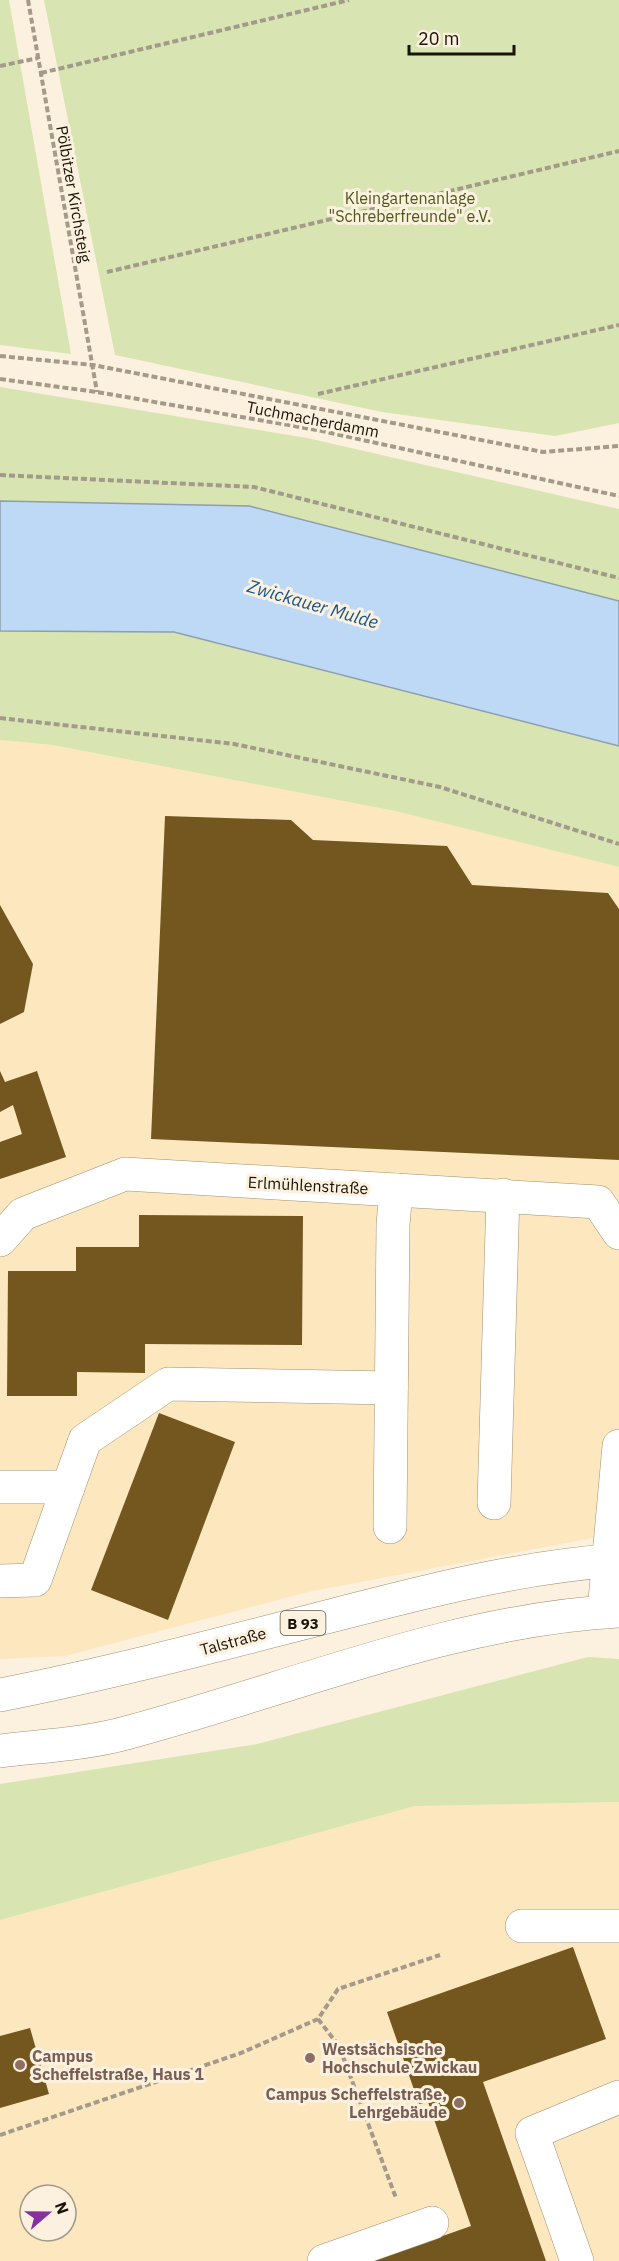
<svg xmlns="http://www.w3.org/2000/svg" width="619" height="2261" viewBox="0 0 619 2261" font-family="'IBM Plex Sans',sans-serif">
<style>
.built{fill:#fde7bf;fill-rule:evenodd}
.green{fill:#d8e4b1}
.water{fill:#bed9f5;stroke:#8d9eae;stroke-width:1.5}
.building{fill:#73571f}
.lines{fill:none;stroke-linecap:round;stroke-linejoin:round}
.minor-casing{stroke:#a19072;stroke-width:34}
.major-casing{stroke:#a19072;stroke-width:34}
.path{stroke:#a39a8a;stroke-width:4;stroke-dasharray:6 3;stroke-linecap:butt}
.minor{stroke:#fff;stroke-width:33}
.major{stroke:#fff;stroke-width:33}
.education-dot{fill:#8d6e63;stroke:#fcf1de;stroke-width:2}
.labels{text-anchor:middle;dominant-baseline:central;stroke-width:6;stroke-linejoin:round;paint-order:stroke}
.shield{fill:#fcf1de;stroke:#5e5648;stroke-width:1.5}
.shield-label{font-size:15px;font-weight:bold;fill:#1a1308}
.street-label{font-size:16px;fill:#1a1308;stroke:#fcf1de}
.park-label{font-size:16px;fill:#4d5917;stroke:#fcf1de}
.education-label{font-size:16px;font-weight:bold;fill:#785e54;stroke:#fcf1de;text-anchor:start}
.water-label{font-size:18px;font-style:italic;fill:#17558e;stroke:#fcf1de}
</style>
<rect width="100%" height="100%" fill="#fcf1de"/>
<!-- built -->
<g class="built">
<path d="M0 740 53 745 395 811 619 867V1533L308 1592 65 1656 0 1659Z"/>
<path d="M619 1802V2261H0V1920L415 1806ZM30 2195H66V2231H30Z"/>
</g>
<!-- green -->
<g class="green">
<path d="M0 0H9L71 354 0 345Z"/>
<path d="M44 0H619V423L555 436 382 412 115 355Z"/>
<path d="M0 387 307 438 619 509V601L249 506 0 501Z"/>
<path d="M0 631 174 632 619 746V867L395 811 53 745 0 740Z"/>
<path d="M588 1657 619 1659V1802L415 1806 0 1920V1784L257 1744Z"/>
</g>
<!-- water -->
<path class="water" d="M0 501 249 506 619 601V746L174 632 0 631Z"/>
<!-- building -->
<g class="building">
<path d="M165 816 291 820 313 840 447 846 472 885 608 893 619 909V1160L151 1139Z"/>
<path d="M0 905 33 964 24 1012 0 1024Z"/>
<path d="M0 1071 5 1082 37 1071 66 1157 0 1179V1142L22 1134 13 1105 0 1112Z"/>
<path d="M139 1215 303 1216 302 1345 145 1344V1373L77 1372V1396H7L8 1271H76V1247H139Z"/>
<path d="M159 1413 235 1442 168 1620 91 1590Z"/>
<path d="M573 1947 606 2039 483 2082 546 2261H372L471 2226 428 2102 419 2104 387 2012Z"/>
<path d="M30 2028 49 2094 0 2108V2036Z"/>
</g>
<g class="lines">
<defs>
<g id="minor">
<path d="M0 1240 23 1214 125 1174 598 1202 619 1233"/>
<path d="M0 1487H68"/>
<path d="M494 1503 503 1195"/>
<path d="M390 1527 393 1225 396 1190"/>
<path d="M0 1581 35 1580 85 1440 168 1384 391 1388"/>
<path d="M604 1611 619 1446"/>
<path d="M522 1926H619"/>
<path d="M324 2261 432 2223"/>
<path d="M577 2261 532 2133 619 2097"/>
</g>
<g id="major">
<path d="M0 1695C106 1674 210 1647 315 1620 415 1594 516 1567 619 1560"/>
<path d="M0 1751C41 1746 86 1744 126 1733 288 1690 450 1620 619 1611"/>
</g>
</defs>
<!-- minor casing -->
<use href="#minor" class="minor-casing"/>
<!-- major casing -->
<use href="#major" class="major-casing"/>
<!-- path -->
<g class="path">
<path d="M28 0 97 392"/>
<path d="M0 66 38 58"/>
<path d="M41 73 349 0"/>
<path d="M107 272 619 151"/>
<path d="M0 356 93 365 543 452 619 446"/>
<path d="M0 379 97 392 317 430 619 496"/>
<path d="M318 394 619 325"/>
<path d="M0 475 254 487 619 578"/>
<path d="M0 718 234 744 440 787 619 844"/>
<path d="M318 2019 339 2046 396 2198"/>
<path d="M0 2135 241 2053 318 2019 338 1989 440 1955"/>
</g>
<!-- minor -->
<use href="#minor" class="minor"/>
<!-- major -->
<use href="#major" class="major"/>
</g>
<!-- markers -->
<g class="education-dot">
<circle cx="310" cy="2058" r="6"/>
<circle cx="20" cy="2065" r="6"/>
<circle cx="459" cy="2103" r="6"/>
</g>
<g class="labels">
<!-- shield labels -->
<rect class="shield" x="280.5" y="1611" width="45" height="24" rx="4.5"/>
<g class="shield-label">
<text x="303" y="1623">B 93</text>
</g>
<!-- street labels -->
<g class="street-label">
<text transform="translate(74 194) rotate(80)">Pölbitzer Kirchsteig</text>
<text transform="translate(313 419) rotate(11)">Tuchmacherdamm</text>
<text transform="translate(308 1185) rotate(3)">Erlmühlenstraße</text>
<text transform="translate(233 1641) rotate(-15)">Talstraße</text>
</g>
<!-- park labels -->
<g class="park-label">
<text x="410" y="198">Kleingartenanlage<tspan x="410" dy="18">"Schreberfreunde" e.V.</tspan></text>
</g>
<!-- education labels -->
<g class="education-label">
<text x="322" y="2049">Westsächsische<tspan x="322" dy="18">Hochschule Zwickau</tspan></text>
<text x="32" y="2056">Campus<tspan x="32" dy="18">Scheffelstraße, Haus 1</tspan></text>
<text x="447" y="2094" text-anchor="end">Campus Scheffelstraße,<tspan x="447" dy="18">Lehrgebäude</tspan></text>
</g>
<!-- water labels -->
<g class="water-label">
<text transform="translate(313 604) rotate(16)">Zwickauer Mulde</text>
</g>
</g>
<!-- north arrow -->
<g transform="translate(48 2213) rotate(70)"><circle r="28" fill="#fcf1de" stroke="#a29888" stroke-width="1.5"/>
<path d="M0-4.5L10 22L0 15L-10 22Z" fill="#8531a0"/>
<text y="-9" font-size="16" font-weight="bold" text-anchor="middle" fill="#1a1308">N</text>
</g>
<!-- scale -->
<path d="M409 45v9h105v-9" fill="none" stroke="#1a1308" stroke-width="3"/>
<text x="418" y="45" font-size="18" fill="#1a1308" stroke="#fcf1de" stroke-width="4.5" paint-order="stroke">20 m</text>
</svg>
